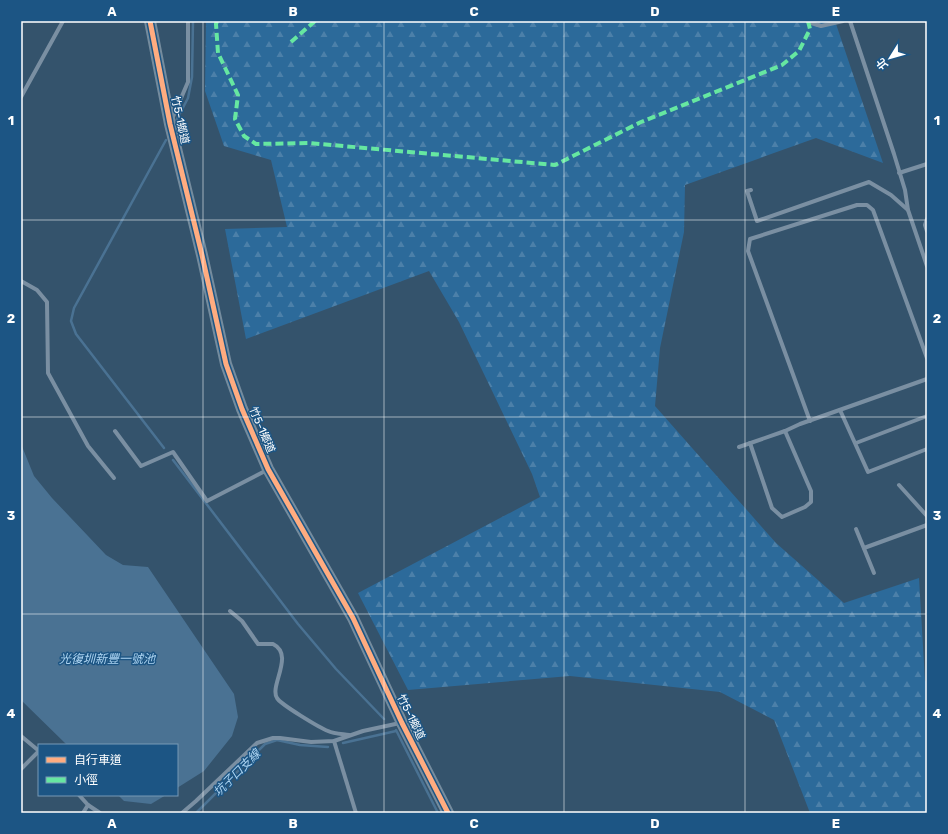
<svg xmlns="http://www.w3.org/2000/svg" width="948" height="834" viewBox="0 0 948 834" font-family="Rubik,'Noto Sans TC',sans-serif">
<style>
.forest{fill:url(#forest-firs)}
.water{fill:#4a7293}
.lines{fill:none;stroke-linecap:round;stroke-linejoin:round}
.stream{stroke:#4a7293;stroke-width:2.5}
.lane{stroke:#7a8fa2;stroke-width:4}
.secondary{stroke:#758c9e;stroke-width:12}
.quiet{stroke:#66e7a1;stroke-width:4;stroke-dasharray:8 4;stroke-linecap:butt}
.cycleway-casing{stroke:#1c5584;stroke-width:8}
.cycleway{stroke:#ffac80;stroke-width:5}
.grid{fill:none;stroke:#fff;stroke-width:1;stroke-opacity:0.55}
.labels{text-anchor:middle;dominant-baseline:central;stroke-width:3;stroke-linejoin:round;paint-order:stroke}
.street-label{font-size:11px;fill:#fff;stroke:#1c5584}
.water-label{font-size:12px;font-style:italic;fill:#aed5f2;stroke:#1c5584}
.neatline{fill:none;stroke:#fff;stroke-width:1.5}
.grid-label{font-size:13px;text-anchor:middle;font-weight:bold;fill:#fff}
</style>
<defs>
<pattern id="forest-firs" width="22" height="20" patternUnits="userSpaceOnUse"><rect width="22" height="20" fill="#2c6a9a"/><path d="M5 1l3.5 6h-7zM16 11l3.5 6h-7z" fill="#4c80a9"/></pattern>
</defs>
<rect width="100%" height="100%" fill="#34536c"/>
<!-- forest -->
<path class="forest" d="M206 21H835L883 163 816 138 685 185 684 232 660 348 655 406 776 543 844 603 919 578 925 681 927 682V813H810L774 720 720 692 570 676 408 690 358 593 540 497 532 474 459 322 429 271 246 339 225 229 287 227 271 160 224 146 205 91Z"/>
<!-- water -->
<g class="water">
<path d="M21 444 34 476 52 498 106 555 123 565 148 567 234 694 238 717 232 736 204 771 177 788V745H67L21 700Z"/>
<path d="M118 795H166L151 804 124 801Z"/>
</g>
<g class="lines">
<!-- stream -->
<g class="stream">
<path d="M176 121 188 98 192 77 193 21"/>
<path d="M164 448 76 334 71 321 74 308 166 140"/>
<path d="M173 460 298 624 336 669 384 719"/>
<path d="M396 730 438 813"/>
<path d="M343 743 396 731"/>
<path d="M196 813 265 744 277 740 300 745 328 747"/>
</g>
<!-- lane -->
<g class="lane">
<path d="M850 21 894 154 905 190 908 210"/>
<path d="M808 22 821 26 843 21"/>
<path d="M21 97 63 21"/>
<path d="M172 119 188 82V21"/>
<path d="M899 173 927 164"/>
<path d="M751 190 747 191 757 221 869 182 891 195 908 210 927 266"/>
<path d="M927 219 925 225 927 231"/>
<path d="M21 281 37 290 47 302 48 373 88 446 114 478"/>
<path d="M840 410 868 472 927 449"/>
<path d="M810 421 748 251 750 239 857 205H867L873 210 927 358"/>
<path d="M115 431 141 466 173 452 207 501 267 470"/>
<path d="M750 443 772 508 782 517 805 507 811 502V491L785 431"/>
<path d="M856 443 927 416"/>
<path d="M739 447 785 431 800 424 927 379"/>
<path d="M899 485 927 516"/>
<path d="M856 529 874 573"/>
<path d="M864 548 927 525"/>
<path d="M230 611 242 621 258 644H273C295 655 269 686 277 698 280 704 320 728 328 731 334 734 343 734 349 735"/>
<path d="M21 736 39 751"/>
<path d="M334 741 356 813"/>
<path d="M21 769 39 751"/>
<path d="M79 795 88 805 100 813"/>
<path d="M83 813 88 805"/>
<path d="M182 813 196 801 257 743 273 738H280L311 742 334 741 363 731 400 723"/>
</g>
<!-- secondary -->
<path class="secondary" d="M150 21 170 124 202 255 226 364 242 409 268 469 353 618 402 723 448 813"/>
<!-- quiet -->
<g class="quiet">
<path d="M217 21 216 24 218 53 238 95 235 119 244 136 256 144 309 143 555 165 641 122 782 65 799 51 810 29 808 21"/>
<path d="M291 42 315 21"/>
</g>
<defs>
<path id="cycleway" d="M150 21 170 124 202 255 226 364 242 409 268 469 353 618 402 723 448 813"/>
</defs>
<!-- cycleway casing -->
<use href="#cycleway" class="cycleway-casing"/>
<!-- cycleway -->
<use href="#cycleway" class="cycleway"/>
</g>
<!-- grid -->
<path class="grid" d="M203 21V813M384 21V813M564 21V813M745 21V813M21 220H927M21 417H927M21 614H927"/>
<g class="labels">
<!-- street labels -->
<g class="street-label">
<text transform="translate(180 120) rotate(78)">竹5-1鄉道</text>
<text transform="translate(262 430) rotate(67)">竹5-1鄉道</text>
<text transform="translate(411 717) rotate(64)">竹5-1鄉道</text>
</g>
<!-- water labels -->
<g class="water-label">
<text x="107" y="659">光復圳新豐一號池</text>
<text transform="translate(237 773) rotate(-45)">坑子口支線</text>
</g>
</g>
<!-- border -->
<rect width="948" height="834" fill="none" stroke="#1c5584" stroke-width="44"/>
<!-- legend -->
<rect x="38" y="744" width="140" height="52" fill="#1c5584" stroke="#7799b5"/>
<rect x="46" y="757" width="20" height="6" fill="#ffac80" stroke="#7799b5"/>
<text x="74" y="764" font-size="12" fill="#ffffff">自行車道</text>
<rect x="46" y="777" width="20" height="6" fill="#66e7a1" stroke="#7799b5"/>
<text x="74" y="784" font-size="12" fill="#ffffff">小徑</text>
<!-- north arrow -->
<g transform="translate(890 58) rotate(233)" stroke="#1c5584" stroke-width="3" paint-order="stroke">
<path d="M0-3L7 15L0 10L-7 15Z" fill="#ffffff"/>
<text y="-6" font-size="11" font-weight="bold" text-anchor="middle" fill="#ffffff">北</text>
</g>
<rect x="22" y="22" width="904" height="790" class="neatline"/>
<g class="grid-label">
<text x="112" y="16">A</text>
<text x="293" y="16">B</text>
<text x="474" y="16">C</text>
<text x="655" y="16">D</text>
<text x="836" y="16">E</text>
<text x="11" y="125">1</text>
<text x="937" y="125">1</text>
<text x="11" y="323">2</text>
<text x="937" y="323">2</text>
<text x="11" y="520">3</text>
<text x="937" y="520">3</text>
<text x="11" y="718">4</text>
<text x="937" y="718">4</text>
<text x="112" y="828">A</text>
<text x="293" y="828">B</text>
<text x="474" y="828">C</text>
<text x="655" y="828">D</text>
<text x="836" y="828">E</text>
</g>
</svg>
